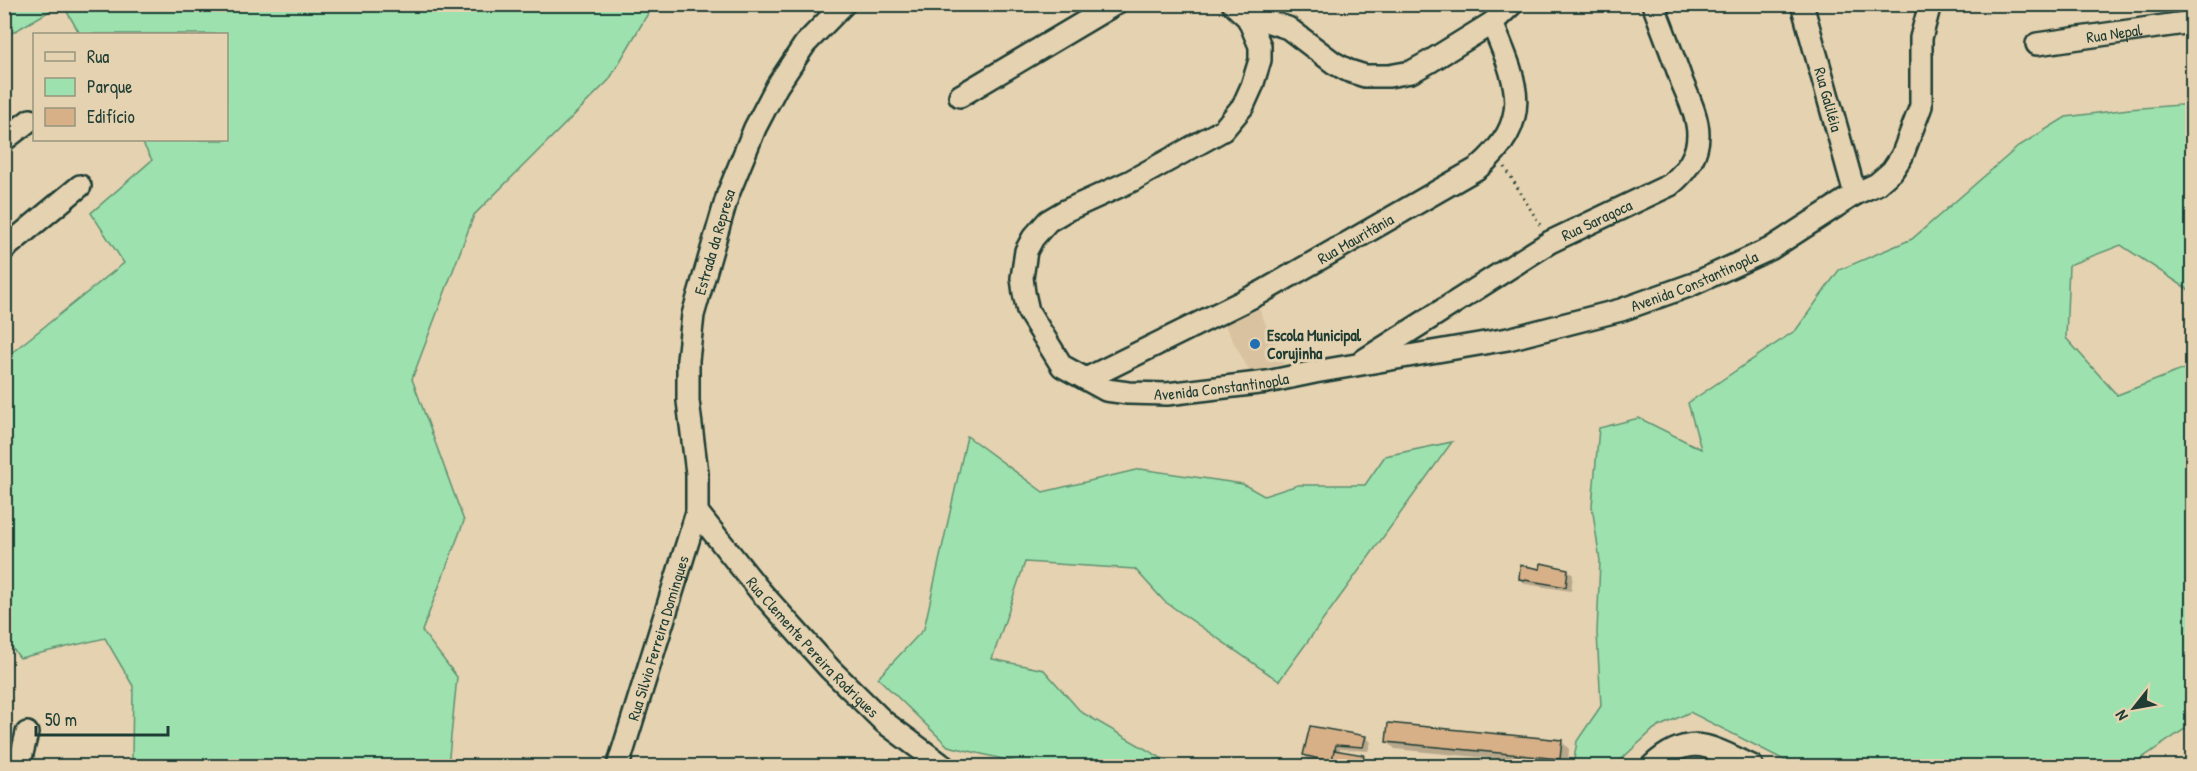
<svg xmlns="http://www.w3.org/2000/svg" width="2197" height="771" viewBox="0 0 2197 771" font-family="'Patrick Hand',sans-serif">
<style>
.built{fill:#d9c2a0}
.green{fill:#9de2ae;stroke:#5e9071;stroke-width:1.5}
.shadow{fill:#0003}
.building{fill:#d7b088;stroke:#1f3d34;stroke-width:1.5}
.lines{fill:none;stroke-linecap:round;stroke-linejoin:round}
.minor-casing{stroke:#1f3d34;stroke-width:26}
.path{stroke:#1f3d34;stroke-width:3;stroke-dasharray:1.5 4.5;stroke-linecap:butt}
.minor{stroke:#e5d2b0;stroke-width:21}
.poi-dot{fill:#1f6fb2;stroke:#e5d2b0;stroke-width:2}
.labels{text-anchor:middle;dominant-baseline:central;stroke-width:6;stroke-linejoin:round;paint-order:stroke}
.street-label{font-size:16px;fill:#1f3d34;stroke:#e5d2b0}
.poi-label{font-size:16px;font-weight:bold;fill:#1f3d34;stroke:#e5d2b0;text-anchor:start}
</style>
<rect width="100%" height="100%" fill="#e5d2b0"/>
<filter id="ink" filterUnits="userSpaceOnUse"><feTurbulence type="fractalNoise" baseFrequency=".0167" numOctaves="2"/><feDisplacementMap in="SourceGraphic" scale="12" xChannelSelector="R" yChannelSelector="G"/><feConvolveMatrix kernelMatrix="1 2 1 2 8 2 1 2 1" color-interpolation-filters="sRGB"/></filter>
<g filter="url(#ink)">
<!-- built -->
<path class="built" d="M1259 309 1284 364 1250 372 1224 324Z"/>
<!-- green -->
<g class="green">
<path d="M5 4H60V5L5 37Z"/>
<path d="M63 5H653L609 80 474 215 412 379 464 521 422 631 457 677 448 766H140L132 759 133 686 105 638 20 658 5 639V358L124 263 91 213 152 160 141 140H226V34H80Z"/>
<path d="M2192 104V292L2121 245 2069 265 2066 338 2117 395 2192 366V724L2130 766H1796L1690 712 1654 729 1614 766H1573L1577 741 1601 706 1597 633 1600 561 1592 506 1599 428 1639 418 1701 449 1688 403 1796 330 1839 270 1912 239 2019 146 2066 117 2129 109Z"/>
<path d="M967 436 1043 492 1140 469 1243 484 1264 496 1298 485H1365L1385 456 1452 442 1279 681 1164 601 1135 569 1025 562 992 659 1044 670 1081 712 1175 766H1032L948 746 878 678 924 629Z"/>
</g>
<!-- shadow -->
<g class="shadow">
<path d="M1568 570 1573 575 1571 591 1525 584 1520 579 1542 571Z"/>
<path d="M1311 728 1366 737 1371 742 1368 751 1340 749V753L1364 757 1371 766H1333L1309 760 1304 755Z"/>
<path d="M1387 741H1561L1569 749 1568 766 1395 749Z"/>
<path d="M1412 762 1452 766H1411Z"/>
</g>
<!-- building -->
<g class="building">
<path d="M1541 563 1568 569 1566 587 1519 579 1520 565 1540 569Z"/>
<path d="M1388 723 1562 740 1560 759 1386 742Z"/>
<path d="M1310 726 1366 736 1363 747 1336 745 1332 762 1303 755Z"/>
<path d="M1334 750 1364 755 1363 759H1357L1355 766H1331Z"/>
<path d="M1410 760 1465 766H1410Z"/>
</g>
<g class="lines">
<defs>
<g id="minor">
<path id="s1" d="M1233 4 1248 18 1260 46V60L1252 86 1243 106 1223 130 1131 181 1065 211 1048 221 1033 238 1026 251 1022 278 1024 293 1028 311 1062 366 1106 390 1128 393 1167 394 1267 382 1315 372 1508 339 1621 310 1691 285 1770 249 1855 194 1877 184 1892 171 1902 156 1921 106V38L1930 4"/>
<path id="s2" d="M1802 4 1855 194"/>
<path d="M1251 16 1288 28 1334 63 1349 71 1365 76H1389L1411 72 1429 62 1492 23 1512 4"/>
<path id="s3" d="M2037 44 2192 22"/>
<path d="M960 96 1115 4"/>
<path d="M4 140 30 120"/>
<path d="M4 249 80 186"/>
<path id="s4" d="M1364 360 1550 242 1670 185C1686 172 1698 156 1698 135 1698 117 1689 99 1682 82 1673 56 1663 30 1653 4"/>
<path id="s5" d="M1086 379 1262 292 1478 168C1535 119 1517 83 1492 23"/>
<path id="s6" d="M697 512 760 591 830 669 884 722 943 766"/>
<path d="M19 766 27 733"/>
<path id="s7" d="M618 766 697 512V473L688 401V360L693 315 728 194 755 128 777 86 805 44 844 4"/>
<path d="M1652 766C1690 731 1711 747 1752 766"/>
</g>
</defs>
<!-- minor casing -->
<use href="#minor" class="minor-casing"/>
<!-- path -->
<path class="path" d="M1505 167 1540 225"/>
<!-- minor -->
<use href="#minor" class="minor"/>
</g>
</g>
<!-- markers -->
<circle class="poi-dot" cx="1255" cy="344" r="6"/>
<g class="labels">
<!-- street labels -->
<g class="street-label">
<text stroke="none"><textPath href="#s3" startOffset="78">Rua Nepal</textPath></text>
<text stroke="none"><textPath href="#s2" startOffset="99">Rua Galiléia</textPath></text>
<text stroke="none"><textPath href="#s4" startOffset="272">Rua Saragoca</textPath></text>
<text stroke="none"><textPath href="#s5" startOffset="304">Rua Mauritânia</textPath></text>
<text stroke="none"><textPath href="#s7" startOffset="540">Estrada da Represa</textPath></text>
<text stroke="none"><textPath href="#s1" startOffset="1158">Avenida Constantinopla</textPath></text>
<text stroke="none"><textPath href="#s1" startOffset="672">Avenida Constantinopla</textPath></text>
<text stroke="none"><textPath href="#s7" startOffset="134">Rua Silvio Ferreira Domingues</textPath></text>
<text stroke="none"><textPath href="#s6" startOffset="178">Rua Clemente Pereira Rodrigues</textPath></text>
</g>
<!-- poi labels -->
<g class="poi-label">
<text x="1267" y="335">Escola Municipal<tspan x="1267" dy="18">Corujinha</tspan></text>
</g>
</g>
<!-- margin -->
<rect width="2197" height="771" fill="none" stroke="#e5d2b0" stroke-width="24"/>
<rect x="12" y="12" width="2173" height="747" fill="none" stroke="#1f3d34" stroke-width="2" filter="url(#ink)"/>
<!-- legend -->
<rect x="33" y="33" width="195" height="108" fill="#e5d2b0" stroke="#96967e" stroke-width="1.5"/>
<rect x="45" y="52" width="30" height="9" fill="#e5d2b0" stroke="#96967e" stroke-width="1.5"/>
<text x="87" y="63" font-size="18" fill="#1f3d34">Rua</text>
<rect x="45" y="78" width="30" height="18" fill="#9de2ae" stroke="#96967e" stroke-width="1.5"/>
<text x="87" y="93" font-size="18" fill="#1f3d34">Parque</text>
<rect x="45" y="108" width="30" height="18" fill="#d7b088" stroke="#96967e" stroke-width="1.5"/>
<text x="87" y="123" font-size="18" fill="#1f3d34">Edifício</text>
<!-- north arrow -->
<g transform="translate(2134 708) rotate(239)" stroke="#e5d2b0" stroke-width="4.5" paint-order="stroke">
<path d="M0-4.5L10 22L0 15L-10 22Z" fill="#1f3d34"/>
<text y="-9" font-size="16" font-weight="bold" text-anchor="middle" fill="#1f3d34">N</text>
</g>
<!-- scale -->
<path d="M36 726v9h132v-9" fill="none" stroke="#1f3d34" stroke-width="3"/>
<text x="45" y="726" font-size="18" fill="#1f3d34" stroke="#e5d2b0" stroke-width="4.5" paint-order="stroke">50 m</text>
</svg>
